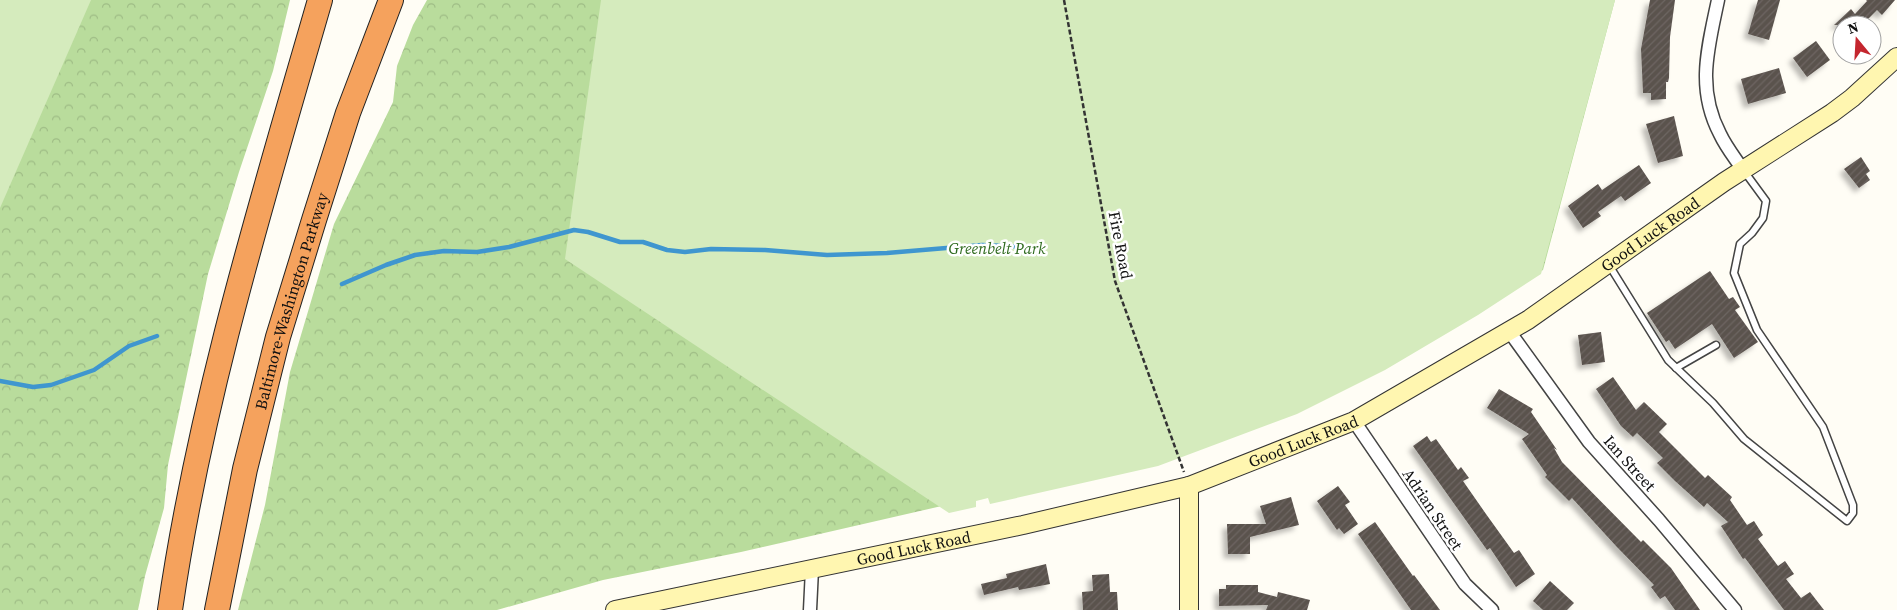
<svg xmlns="http://www.w3.org/2000/svg" width="1897" height="610" viewBox="0 0 1897 610" font-family="'Source Serif 4',serif">
<style>
.forest{fill:url(#forest-crowns)}
.park{fill:#d5ebbd}
.lines{fill:none;stroke-linecap:round;stroke-linejoin:round}
.stream{stroke:#3f96cf;stroke-width:4.5}
.building{fill:url(#building-hatch);filter:url(#shadow)}
.lane-casing{stroke:#444;stroke-width:9}
.street-casing{stroke:#444;stroke-width:15}
.secondary-casing{stroke:#333;stroke-width:20}
.highway-casing{stroke:#222;stroke-width:26}
.path{stroke:#333;stroke-width:2.5;stroke-dasharray:5 2.5;stroke-linecap:butt}
.lane{stroke:#fff;stroke-width:6}
.street{stroke:#fff;stroke-width:12}
.secondary{stroke:#fff6b0;stroke-width:18}
.highway{stroke:#f5a25d;stroke-width:24}
.labels{text-anchor:middle;dominant-baseline:central;stroke-width:5;stroke-linejoin:round;paint-order:stroke}
.street-label{font-size:16px;fill:#111;stroke:#fff}
.park-label{font-size:16px;font-style:italic;fill:#2f6b1f;stroke:#fff}
</style>
<defs>
<pattern id="forest-crowns" width="20" height="18" patternUnits="userSpaceOnUse" patternTransform="scale(1.25)"><rect width="20" height="18" fill="#b9dc9c"/><path d="M2 6a3 3 0 1 1 6 0M12 15a3 3 0 1 1 6 0" fill="none" stroke="#9ebc85"/></pattern>
<pattern id="building-hatch" width="6" height="6" patternUnits="userSpaceOnUse" patternTransform="scale(1.25)"><rect width="6" height="6" fill="#5a524d"/><path d="M-1 1l2-2M0 6l6-6M5 7l2-2" fill="none" stroke="#6d6662"/></pattern>
<filter id="shadow"><feDropShadow dx="-4.5" dy="4.5" stdDeviation="2.5" flood-color="#0004"/></filter>
</defs>
<rect width="100%" height="100%" fill="#fffdf5"/>
<!-- forest -->
<g class="forest">
<path d="M0 0H290L273 71 239 172 208 274 168 465 164 508 145 576 138 610H0Z"/>
<path d="M427 0H1615L1543 270 1497 298 1029 486 741 552 603 580 497 610H238L265 505 290 372 334 224 393 102 397 66 413 25Z"/>
</g>
<!-- park -->
<g class="park">
<path d="M0 0H91L0 208Z"/>
<path d="M601 0H1615L1541 274 1478 315 1385 370 1297 414 1158 466 990 504 988 498 976 501V507L949 513 565 259Z"/>
</g>
<g class="lines">
<!-- stream -->
<g class="stream">
<path d="M342 284 386 265 415 255 444 251 477 252 509 247 574 230 588 232 620 242H643L667 250 685 252 711 249 765 250 827 255 887 253 982 245 1031 247"/>
<path d="M0 381 33 387 51 385 94 370 129 346 157 336"/>
</g>
</g>
<!-- building -->
<g class="building">
<path d="M1650 0H1675L1670 37 1669 78 1668 82H1666V99L1651 100V93H1643L1641 49Z"/>
<path d="M1758 0H1780L1769 40 1748 34Z"/>
<path d="M1866 0H1895L1882 15 1877 10 1864 23 1865 25H1834L1851 9 1855 14 1867 1Z"/>
<path d="M1816 41 1830 60 1807 77 1793 58Z"/>
<path d="M1779 68 1786 93 1748 104 1741 79Z"/>
<path d="M1674 116 1683 156 1658 163 1646 124Z"/>
<path d="M1861 157 1870 171 1866 174 1870 180 1859 188 1844 169Z"/>
<path d="M1639 165 1651 183 1625 201 1621 196 1598 212 1601 216 1583 228 1568 206 1598 184 1602 190Z"/>
<path d="M1710 271 1729 299 1733 297 1740 307 1735 310 1758 342 1734 358 1712 324 1675 349 1669 340 1666 342 1647 313Z"/>
<path d="M1601 332 1605 362 1582 365 1578 335Z"/>
<path d="M1613 377 1636 410 1644 402 1667 424 1659 432 1705 478 1708 475 1732 497 1730 500 1747 525 1754 521 1763 535 1758 539 1778 566 1785 561 1794 574 1786 579 1801 598 1810 592 1824 610H1784L1745 558 1743 559 1721 526 1728 522 1707 503 1704 507 1675 481 1657 463 1663 458 1637 433 1633 437 1621 426 1596 389Z"/>
<path d="M1499 389 1533 409 1531 412 1557 450 1554 448 1562 462 1641 542 1643 540 1671 568 1700 610H1675L1665 596 1660 599 1651 587 1654 585 1616 546 1572 498 1569 501 1545 477 1547 475 1522 439 1529 434 1487 408Z"/>
<path d="M1427 436 1431 442 1436 439 1458 470 1461 467 1469 478 1463 481 1486 514 1514 553 1519 550 1535 574 1516 587 1490 548 1487 550 1413 446Z"/>
<path d="M1338 486 1350 502 1345 505 1358 524 1344 534 1339 528 1337 530 1317 501Z"/>
<path d="M1291 497 1299 525 1250 537V554H1228L1227 524H1266L1260 506Z"/>
<path d="M1375 522 1413 576 1414 575 1440 610H1411L1358 534Z"/>
<path d="M1046 564 1050 584 1019 590 1018 587 984 595 981 584 1007 578 1006 574Z"/>
<path d="M1109 574 1110 592H1117L1118 610H1083L1082 592 1093 591 1092 575Z"/>
<path d="M1550 581 1574 603 1567 610H1543L1533 601Z"/>
<path d="M1226 585H1258V592L1277 597 1278 592 1310 600 1307 610H1266L1268 605 1219 606V589H1226Z"/>
</g>
<g class="lines">
<defs>
<g id="lane">
<path d="M1609 265 1668 360 1713 403 1744 439 1847 521 1853 513V505L1823 427 1757 330 1734 273 1740 244 1752 233 1763 218 1766 201 1744 171"/>
<path d="M1676 368 1716 345"/>
</g>
<g id="street">
<path d="M1718 0C1708 48 1696 88 1720 134 1726 147 1735 158 1743 170"/>
<path d="M1509 331 1589 442 1659 520 1735 610"/>
<path d="M1354 421 1465 584 1492 610"/>
<path d="M810 610 812 569"/>
</g>
<g id="secondary">
<path d="M1189 486V610"/>
<path id="s1" d="M615 610 1023 525 1189 486 1354 421 1528 320 1724 182 1832 113 1852 98 1897 57"/>
</g>
<g id="highway">
<path d="M170 610C200 402 262 201 320 0"/>
<path id="s2" d="M217 610 245 469 278 337 314 220 348 113 391 0"/>
</g>
</defs>
<!-- lane casing -->
<use href="#lane" class="lane-casing"/>
<!-- street casing -->
<use href="#street" class="street-casing"/>
<!-- secondary casing -->
<use href="#secondary" class="secondary-casing"/>
<!-- highway casing -->
<use href="#highway" class="highway-casing"/>
<!-- path -->
<path class="path" d="M1064 0 1115 281 1184 472"/>
<!-- lane -->
<use href="#lane" class="lane"/>
<!-- street -->
<use href="#street" class="street"/>
<!-- secondary -->
<use href="#secondary" class="secondary"/>
<!-- highway -->
<use href="#highway" class="highway"/>
</g>
<g class="labels">
<!-- street labels -->
<g class="street-label">
<text stroke="none"><textPath href="#s1" startOffset="1115">Good Luck Road</textPath></text>
<text transform="translate(1121 245) rotate(79)">Fire Road</text>
<text stroke="none"><textPath href="#s2" startOffset="318">Baltimore-Washington Parkway</textPath></text>
<text stroke="none"><textPath href="#s1" startOffset="710">Good Luck Road</textPath></text>
<text transform="translate(1630 463) rotate(48)">Ian Street</text>
<text transform="translate(1433 509) rotate(56)">Adrian Street</text>
<text stroke="none"><textPath href="#s1" startOffset="305">Good Luck Road</textPath></text>
</g>
<!-- park labels -->
<g class="park-label">
<text x="997" y="248">Greenbelt Park</text>
</g>
</g>
<!-- north arrow -->
<g transform="translate(1857 40) rotate(342)"><circle r="24" fill="#ffffff" stroke="#a0a0a0"/>
<path d="M0-4L9 19L0 12L-9 19Z" fill="#c4262e"/>
<text y="-8" font-size="14" font-weight="bold" text-anchor="middle" fill="#111111">N</text>
</g>
</svg>
